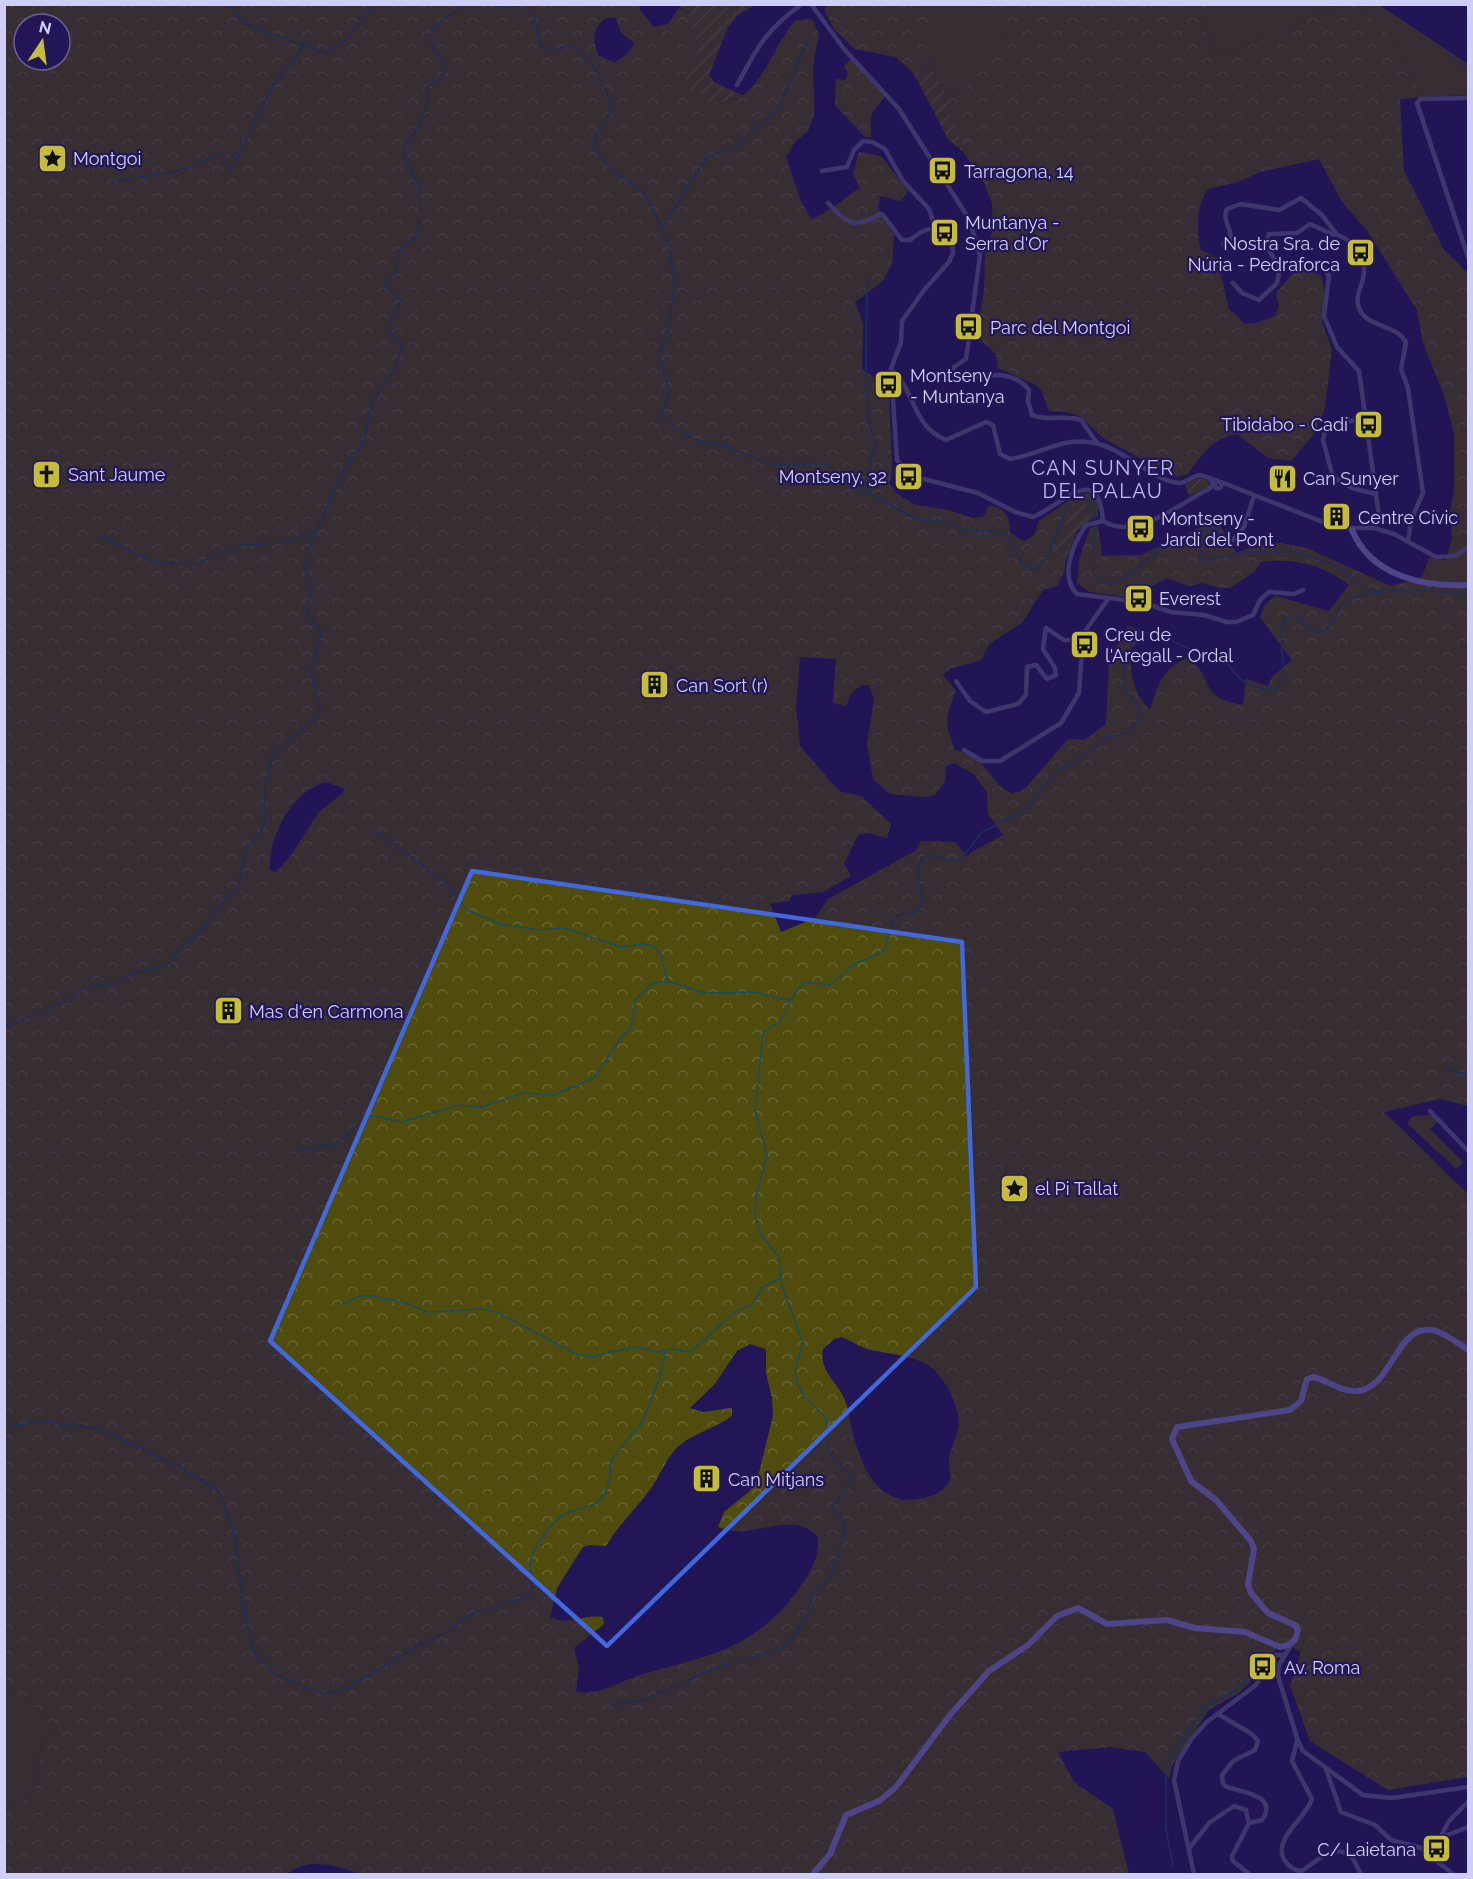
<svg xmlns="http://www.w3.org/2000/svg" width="1473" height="1879" viewBox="0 0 1473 1879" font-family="Raleway,sans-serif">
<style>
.green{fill:#504c0d}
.forest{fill:url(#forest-crowns);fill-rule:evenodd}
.garden{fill:url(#garden-furrows)}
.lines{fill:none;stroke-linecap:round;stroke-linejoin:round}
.stream{stroke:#194c5d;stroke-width:1.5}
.street{stroke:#605f8a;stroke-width:4.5}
.secondary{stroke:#827ec4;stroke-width:6}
.marked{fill:none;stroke:#4168de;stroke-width:4.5;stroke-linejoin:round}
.labels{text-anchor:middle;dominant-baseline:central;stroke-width:4.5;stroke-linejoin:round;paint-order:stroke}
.poi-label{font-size:18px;fill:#d0cff7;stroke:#231656;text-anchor:start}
.neighbourhood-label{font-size:20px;letter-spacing:1.5px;fill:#bdbcfa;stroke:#231656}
</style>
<defs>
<pattern id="forest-crowns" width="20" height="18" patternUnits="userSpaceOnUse" patternTransform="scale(1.5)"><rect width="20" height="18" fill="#504c0d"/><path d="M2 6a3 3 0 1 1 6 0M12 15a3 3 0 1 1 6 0" fill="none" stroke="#686531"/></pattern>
<pattern id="garden-furrows" width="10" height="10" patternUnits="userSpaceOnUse" patternTransform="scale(1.5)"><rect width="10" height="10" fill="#504c0d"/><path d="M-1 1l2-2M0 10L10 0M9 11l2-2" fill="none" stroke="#686531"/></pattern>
</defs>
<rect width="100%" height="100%" fill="#231656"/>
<!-- green -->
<g class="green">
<path d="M921 5H980L1007 37 973 68 975 80 964 89 943 88 929 64 935 59 918 9Z"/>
<path d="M1208 5H1343L1213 58 1205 19Z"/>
<path d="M1356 5H1379L1468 64V95L1423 97 1392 36Z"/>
<path d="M1452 539 1468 542V577H1422L1429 558 1446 560Z"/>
<path d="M1431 1115 1438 1121 1430 1129 1463 1162 1456 1169 1407 1123 1413 1116Z"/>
<path d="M5 1688 37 1710 52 1727 41 1747 36 1785 30 1797 5 1811Z"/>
</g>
<!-- forest -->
<g class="forest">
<path d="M640 4V10L654 27 668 24 679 8 688 12 690 27 700 48 687 67 719 103C727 101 739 99 745 94 768 74 775 44 795 21L812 19 819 34 813 64 814 115 808 131 794 143 786 157 801 201 811 219C830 213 843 198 860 188L853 174 859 152 881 156 908 191 900 201 880 196 878 208 894 235 892 264 883 281 855 302 863 324 862 369 889 388 892 465 890 484 896 493 915 505 949 510 972 518 983 517 989 506C1005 507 1010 517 1010 532L1019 539 1025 541 1034 535 1039 521 1077 495 1088 493 1099 502 1098 516 1090 520 1092 510 1054 551 1066 560 1064 573 1057 586 1043 590 1022 623 990 643 981 660 950 669 943 675 956 691C945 718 944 723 955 750L976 757 999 785 1012 794 1025 789 1068 739 1085 740 1106 724 1109 661 1128 626 1147 632 1130 650C1131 673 1132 694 1151 710 1156 686 1163 669 1187 658 1208 670 1203 688 1219 698 1225 702 1236 703 1243 705L1246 679 1268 686 1272 677 1292 660 1260 617 1264 606 1275 596 1329 611 1349 585C1323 564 1294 558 1261 562L1254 572 1230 588H1220L1202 583 1189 586 1167 578 1141 592 1136 598 1090 592 1077 583 1079 560 1090 528 1098 526 1102 556 1141 555 1217 520 1236 553 1265 543H1281L1307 548 1390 586 1422 577H1468V1106L1440 1099 1384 1112 1468 1194V1777L1388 1790 1310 1741 1290 1685 1301 1652 1285 1643 1279 1644 1262 1669 1239 1693 1209 1710 1172 1765 1169 1778 1145 1752 1110 1747 1058 1752 1074 1782 1113 1809 1129 1874H360C336 1865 309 1857 287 1874H5V1811L30 1797 36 1785 41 1747 52 1727 37 1710 5 1688V5ZM606 18H616L621 33 635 43 628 53 614 63 598 55C593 40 591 29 606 18ZM24 24H60V60H24ZM800 657 836 659 833 703 846 706 851 694 861 685H869L874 699 867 744 873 779 890 794 923 797 935 795 945 782 946 766 954 763 974 774 987 793 988 814 1003 835 970 853 968 857 955 842 921 841 915 851 828 899 815 918 781 932 770 904 789 901 792 895 823 892 851 876 844 864 858 835 868 833 887 838 891 824 861 796 839 791 800 746 796 707ZM326 782 343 788 344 792 319 812 289 858 275 873 270 870C268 836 292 791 326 782ZM842 1337C850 1340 858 1346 867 1349 886 1354 916 1355 932 1368 946 1379 962 1411 958 1429 956 1439 950 1448 949 1459 948 1468 954 1477 947 1485 941 1494 929 1497 919 1499 867 1508 854 1442 847 1406 842 1384 818 1373 823 1349L834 1339ZM750 1344 766 1349V1373L772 1398 773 1415 758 1477 750 1491 724 1512 718 1527C753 1542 792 1507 818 1537 820 1556 811 1572 800 1587 755 1652 707 1655 637 1676 616 1683 598 1697 576 1691L579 1669 574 1648 604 1624 603 1617C585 1614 568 1626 550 1617L557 1588 583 1547 590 1545 606 1546C619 1524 637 1508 652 1487 661 1474 667 1455 680 1445 694 1433 716 1428 732 1416V1408L703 1412 690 1408 714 1385 737 1351Z"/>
<path d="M828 5H921L918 9 931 23 935 59 914 74 896 57 855 49 834 29 824 9Z"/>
<path d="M980 5H1208L1205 20 1213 58 1343 5H1356L1392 36 1423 97 1400 99 1404 171 1444 250 1468 273V542L1452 539 1450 511 1454 491V433L1443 392 1423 343 1417 310 1366 229 1342 202 1319 159 1260 172 1238 182 1208 189C1196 205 1196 232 1201 250L1217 258 1229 309 1245 324 1256 323 1275 316 1279 306 1276 293 1295 271 1305 268 1321 276 1325 293 1322 323 1332 349 1325 408 1314 434 1291 461 1268 458 1237 434C1211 439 1202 454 1188 474L1175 477 1103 438 1080 416 1067 412 1049 411 1041 390 1036 385 998 368 996 354 976 336 984 291 985 254 993 230 992 203 984 183 964 153 943 88 964 89 974 80 972 68 1007 37Z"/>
<path d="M851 59 885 96 871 115V137H865L835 105 836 79 845 80 848 74 844 66Z"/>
</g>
<!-- garden -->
<g class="garden">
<path d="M677 5H755L737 16 728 27 709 75 714 82 744 96 719 103 685 88 687 67 700 48 690 27 688 12Z"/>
<path d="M929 64 943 88 964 153 948 139 914 74Z"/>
<path d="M1198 478 1207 480 1210 486 1189 496 1185 485Z"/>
<path d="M1081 500 1092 510 1090 520 1077 531 1066 560 1053 551 1074 506Z"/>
</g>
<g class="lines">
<!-- stream -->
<g class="stream">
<path d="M228 4 246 24 325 53 345 41 376 4"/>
<path d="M491 4 507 8 522 4"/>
<path d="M529 4C540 18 532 46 552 51 560 50 565 43 573 46 587 50 614 98 610 112 607 127 594 130 594 149L614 173 636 186 647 197 670 246 674 285 669 327 659 355 669 391 661 417 696 441 729 447 769 464H826L859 490 869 493"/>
<path d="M1446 52 1468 69"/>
<path d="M229 171C246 145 256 115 272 88 281 73 295 62 303 46"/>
<path d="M112 181 175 172 223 153 239 154"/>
<path d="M662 228 707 157 741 143 759 124 777 112 809 39"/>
<path d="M867 275 866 384 869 419 875 445 865 483 870 493 919 521H947L964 530 997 531 1007 535 1023 565 1033 570C1057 563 1055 507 1081 497 1094 500 1095 509 1095 520"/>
<path d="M1095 525 1093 573C1097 581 1109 585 1118 582 1128 579 1133 571 1140 565 1159 549 1189 534 1213 528L1218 529V535L1204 547 1198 557 1209 560 1249 552H1292L1333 564 1368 589 1386 592"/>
<path d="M100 536 153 562 197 564 239 545 285 543 315 531"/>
<path d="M375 831 443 880 467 910 501 924 539 930 565 928 621 947 644 944 654 946 661 955 668 981 704 993 754 992 790 1001"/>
<path d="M4 1028 67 1000 82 989 115 983 134 973 165 966 171 962 180 947 197 937 218 907 237 890 246 852 264 826 265 788 273 754 319 715 320 708 311 672 321 632 306 611 311 594 306 566 308 552 341 475 364 441 372 403 396 366 402 344 387 330 401 300 387 287 386 281 394 275 400 251 416 237 420 226 419 186 404 155 405 144 420 126 428 98 427 87 442 77 446 67 429 39 437 24 466 4"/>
<path d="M1445 1069 1468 1075"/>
<path d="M299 1150 337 1143 371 1115 402 1122 459 1105 482 1107 523 1093 554 1095 594 1078 620 1039 630 1029 636 999 653 983 669 982"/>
<path d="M343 1304 360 1296H373L409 1304 427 1312 482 1309 497 1312 576 1354 591 1357 634 1347 657 1352 671 1349 691 1352 735 1312 753 1304 763 1287 781 1278"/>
<path d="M4 1423 21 1425 40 1421 101 1429 180 1467 219 1491 234 1532 244 1611 253 1648 273 1674 325 1694 348 1688 419 1645 448 1632 472 1613 493 1609 506 1601 529 1599C538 1587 527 1572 531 1559 534 1549 543 1535 550 1527 577 1493 610 1526 611 1460L642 1422 660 1378 665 1352"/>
<path d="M613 1705 644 1700 714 1669 786 1647 807 1616 811 1596 831 1576 845 1534 844 1522 834 1510 833 1505 846 1490 851 1476 828 1451 826 1417 803 1395 797 1382 795 1370 803 1343 782 1286 779 1257 760 1233 755 1215 756 1197 767 1155 755 1111 763 1033 781 1020 797 989 806 982 830 985 853 965 884 951 895 917C903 911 914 916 921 908 926 889 911 876 922 859L932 855 954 861 962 858 981 833 1026 809 1055 773 1075 762 1107 738 1129 732 1135 726 1140 713C1138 704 1132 700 1127 692 1118 677 1129 645 1140 633 1162 628 1177 648 1199 652 1205 653 1211 651 1218 652 1228 660 1233 676 1245 682 1308 714 1270 640 1286 618H1300L1311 630 1319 633C1331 629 1334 610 1345 602 1373 585 1438 590 1468 596"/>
<path d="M1173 1866 1166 1829V1765L1205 1707 1232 1693 1246 1681 1254 1665"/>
</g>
<!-- street -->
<g class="street">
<path d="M811 4 844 49 899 109 969 219 980 255 966 359 954 367 950 376C962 389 1003 358 1029 390L1028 401 1032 415C1048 422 1064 414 1081 420L1097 443"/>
<path d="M737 85C758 46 766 30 802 4"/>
<path d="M1468 98 1420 99 1417 103 1468 257"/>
<path d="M822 171 847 167 854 150 863 141 872 142 885 149 903 181 929 209 935 227 952 243 953 253 949 262 924 290 902 321 901 342 891 369 897 460 912 476 978 493 1015 512 1033 517C1062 505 1099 460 1103 521"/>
<path d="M828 203C847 223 854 230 880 214L883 215 902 240H910L921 232 935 227"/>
<path d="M1338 235C1352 240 1364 256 1364 271 1364 285 1354 294 1359 308 1367 329 1397 323 1406 343L1401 369 1408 388 1423 493 1411 520 1408 541"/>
<path d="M1223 244 1230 242C1234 229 1221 221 1227 209L1241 204 1279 210 1301 198 1322 215 1335 232"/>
<path d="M1309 261 1322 267 1329 276 1324 316 1337 347 1359 371 1379 516 1374 528"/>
<path d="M1233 283 1242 293 1259 300 1277 283 1280 268 1265 244 1269 234 1297 233 1310 224 1334 235"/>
<path d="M891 369C915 389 912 427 946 440L986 422 993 425 1000 454 1010 459C1041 455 1061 436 1095 443 1122 448 1157 483 1179 483 1187 483 1192 476 1200 475L1218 481"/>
<path d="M1366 420 1337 422 1325 431 1323 440 1333 477 1352 488 1375 494"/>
<circle cx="1218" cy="485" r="3.5"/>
<path d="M1221 482 1338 528H1374L1394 534 1436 557 1455 556 1468 548"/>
<path d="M1103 521 1086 525C1073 544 1059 576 1077 594L1141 602 1171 612 1204 615 1227 622H1236L1253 615 1260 600 1269 592 1294 594 1303 590"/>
<path d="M1103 521C1136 541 1177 505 1207 490L1214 485 1209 478"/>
<path d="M1233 540 1244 527 1254 496"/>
<path d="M956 681 970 701 986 712 1018 704 1026 695 1027 667 1036 665 1047 679 1056 675 1055 668 1043 649 1046 628 1064 640H1081"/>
<path d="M964 750 982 761H1000L1061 723 1079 693 1083 634 1108 599"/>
<path d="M1430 1111 1468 1151"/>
<path d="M1293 1642 1279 1665 1278 1676 1298 1741 1303 1751 1363 1795 1392 1798 1468 1787"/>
<path d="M1218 1714 1252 1734 1258 1741 1255 1750 1233 1761 1222 1775 1223 1784 1227 1787C1243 1792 1279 1796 1262 1820L1249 1823 1232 1856 1233 1861 1249 1874"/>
<path d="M1297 1741 1292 1761 1312 1799C1306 1819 1271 1839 1285 1861 1289 1867 1294 1870 1301 1871V1874"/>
<path d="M1326 1769 1341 1812 1375 1825 1391 1840 1433 1851"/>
<path d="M1440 1838 1468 1827"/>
<path d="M1190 1847 1209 1823 1234 1806 1246 1810 1249 1823"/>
<path d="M1433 1851 1449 1821 1468 1802"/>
<path d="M1433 1851 1435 1860 1453 1874"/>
<path d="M1301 1871C1318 1862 1332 1841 1352 1857L1361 1874"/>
<path d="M1194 1874 1174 1780 1178 1761 1192 1738 1208 1721 1256 1685 1274 1655H1284"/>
</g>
<!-- secondary -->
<g class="secondary">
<path d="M1352 530C1371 576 1423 587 1468 585"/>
<path d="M813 1874 830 1854 846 1815 879 1801 896 1787 950 1715 989 1671 1028 1645 1057 1616 1078 1608 1107 1624 1167 1620 1195 1628 1245 1632 1280 1647 1288 1645 1295 1640 1298 1630 1295 1625 1268 1613 1251 1593 1248 1584 1254 1549 1251 1541 1216 1500 1191 1481 1172 1439 1177 1427 1290 1410 1301 1401 1307 1379 1313 1377C1328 1380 1340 1392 1357 1391 1393 1389 1396 1320 1436 1331 1448 1335 1459 1344 1468 1350"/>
</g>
</g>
<!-- marked area -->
<path d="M0 0H1473V1879H0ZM472 871 962 942 976 1287 607 1646 270 1341Z" fill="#231656" fill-opacity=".55" fill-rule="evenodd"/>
<path class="marked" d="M472 871 962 942 976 1287 607 1646 270 1341Z"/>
<!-- icons -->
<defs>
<symbol id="sight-square" viewBox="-11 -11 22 22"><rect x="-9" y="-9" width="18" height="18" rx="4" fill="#c5bc3d" stroke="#231656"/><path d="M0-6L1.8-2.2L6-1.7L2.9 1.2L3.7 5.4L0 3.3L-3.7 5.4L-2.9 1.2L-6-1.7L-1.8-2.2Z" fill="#111"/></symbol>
<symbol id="bus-square" viewBox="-11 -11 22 22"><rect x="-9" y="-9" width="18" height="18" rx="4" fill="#c5bc3d" stroke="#231656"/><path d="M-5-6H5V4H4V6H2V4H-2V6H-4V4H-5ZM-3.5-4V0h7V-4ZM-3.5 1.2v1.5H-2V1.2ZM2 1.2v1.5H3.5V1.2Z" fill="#111"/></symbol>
<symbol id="church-square" viewBox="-11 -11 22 22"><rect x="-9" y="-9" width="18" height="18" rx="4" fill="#c5bc3d" stroke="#231656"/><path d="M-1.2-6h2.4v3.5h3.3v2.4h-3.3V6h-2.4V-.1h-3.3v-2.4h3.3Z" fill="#111"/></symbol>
<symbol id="restaurant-square" viewBox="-11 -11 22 22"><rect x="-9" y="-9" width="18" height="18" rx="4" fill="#c5bc3d" stroke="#231656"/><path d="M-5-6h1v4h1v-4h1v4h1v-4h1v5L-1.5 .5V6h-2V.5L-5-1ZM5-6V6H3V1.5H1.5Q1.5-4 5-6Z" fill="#111"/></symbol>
<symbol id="building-square" viewBox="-11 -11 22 22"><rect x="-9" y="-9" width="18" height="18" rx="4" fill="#c5bc3d" stroke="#231656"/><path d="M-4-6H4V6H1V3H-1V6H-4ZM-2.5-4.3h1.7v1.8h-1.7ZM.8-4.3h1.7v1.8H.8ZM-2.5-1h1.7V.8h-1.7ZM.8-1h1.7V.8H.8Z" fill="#111"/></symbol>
</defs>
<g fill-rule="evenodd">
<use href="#sight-square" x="36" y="142" width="33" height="33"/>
<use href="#bus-square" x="926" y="154" width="33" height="33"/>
<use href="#bus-square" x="928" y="216" width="33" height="33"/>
<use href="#bus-square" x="1344" y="236" width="33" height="33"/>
<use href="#bus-square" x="952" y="310" width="33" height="33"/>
<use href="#bus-square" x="872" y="368" width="33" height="33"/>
<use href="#bus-square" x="1352" y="408" width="33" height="33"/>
<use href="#church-square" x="30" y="458" width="33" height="33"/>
<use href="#bus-square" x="892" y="460" width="33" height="33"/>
<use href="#restaurant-square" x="1266" y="462" width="33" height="33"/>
<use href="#building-square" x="1320" y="500" width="33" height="33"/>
<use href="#bus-square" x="1124" y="512" width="33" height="33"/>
<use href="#bus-square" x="1122" y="582" width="33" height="33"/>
<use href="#bus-square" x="1068" y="628" width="33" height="33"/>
<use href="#building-square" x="638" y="668" width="33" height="33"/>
<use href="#building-square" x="212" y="994" width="33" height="33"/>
<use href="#sight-square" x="998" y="1172" width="33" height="33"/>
<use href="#building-square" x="690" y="1462" width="33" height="33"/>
<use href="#bus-square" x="1246" y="1650" width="33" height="33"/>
<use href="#bus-square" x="1420" y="1832" width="33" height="33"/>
</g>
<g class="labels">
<!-- poi labels -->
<g class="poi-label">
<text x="73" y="158">Montgoi</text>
<text x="964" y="171">Tarragona, 14</text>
<text x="965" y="222">Muntanya -<tspan x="965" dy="21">Serra d'Or</tspan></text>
<text x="1340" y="243" text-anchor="end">Nostra Sra. de<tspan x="1340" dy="21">Núria - Pedraforca</tspan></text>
<text x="990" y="327">Parc del Montgoi</text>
<text x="910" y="375">Montseny<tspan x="910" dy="21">- Muntanya</tspan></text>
<text x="1348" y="424" text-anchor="end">Tibidabo - Cadí</text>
<text x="68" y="474">Sant Jaume</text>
<text x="887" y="476" text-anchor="end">Montseny, 32</text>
<text x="1303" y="478">Can Sunyer</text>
<text x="1358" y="517">Centre Cívic</text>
<text x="1161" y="518">Montseny -<tspan x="1161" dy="21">Jardí del Pont</tspan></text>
<text x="1159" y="598">Everest</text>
<text x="1105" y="634">Creu de<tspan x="1105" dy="21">l'Aregall - Ordal</tspan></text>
<text x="676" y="685">Can Sort (r)</text>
<text x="249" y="1011">Mas d'en Carmona</text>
<text x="1035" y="1188">el Pi Tallat</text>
<text x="728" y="1479">Can Mitjans</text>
<text x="1284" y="1667">Av. Roma</text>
<text x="1416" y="1849" text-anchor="end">C/ Laietana</text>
</g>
<!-- neighbourhood labels -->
<g class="neighbourhood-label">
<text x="1103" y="468">CAN SUNYER<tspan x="1103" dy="23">DEL PALAU</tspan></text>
</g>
</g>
<!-- border -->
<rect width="1473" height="1879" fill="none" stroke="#d0cff7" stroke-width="12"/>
<!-- north arrow -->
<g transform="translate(42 42) rotate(13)"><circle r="28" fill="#231656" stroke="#686096" stroke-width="1.5"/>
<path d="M0-4.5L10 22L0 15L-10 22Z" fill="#c5bc3d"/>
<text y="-9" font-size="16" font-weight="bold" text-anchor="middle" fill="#d0cff7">N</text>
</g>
</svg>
